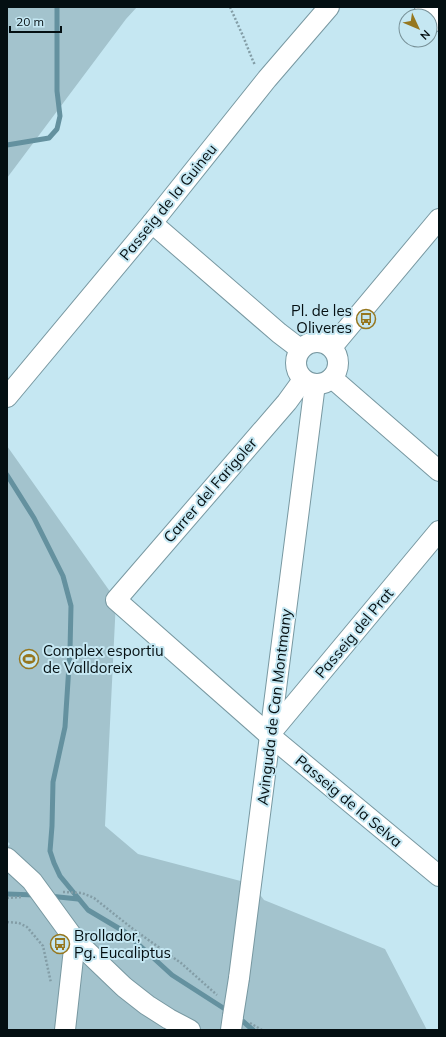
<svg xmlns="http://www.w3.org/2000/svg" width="446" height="1037" viewBox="0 0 446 1037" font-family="Mulish,sans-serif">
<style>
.green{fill:#a3c3cd}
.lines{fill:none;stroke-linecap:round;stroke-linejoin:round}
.stream{stroke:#64919f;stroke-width:5}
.minor-casing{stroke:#7898a1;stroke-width:22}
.path{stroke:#839da6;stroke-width:2.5;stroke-dasharray:2 2;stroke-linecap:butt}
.minor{stroke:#fff;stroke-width:20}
.minor-bridge-casing{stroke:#7898a1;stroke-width:22;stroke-linecap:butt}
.minor-bridge{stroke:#fff;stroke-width:20}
.labels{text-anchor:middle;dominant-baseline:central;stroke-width:4;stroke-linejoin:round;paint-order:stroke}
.street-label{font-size:15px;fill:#040f12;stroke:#c5e7f2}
.poi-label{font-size:15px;fill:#040f12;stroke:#c5e7f2;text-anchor:start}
</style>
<rect width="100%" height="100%" fill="#c5e7f2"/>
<!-- green -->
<g class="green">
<path d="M7 7H137L126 19 7 178Z"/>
<path d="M7 446 116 600 105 826 138 854 252 884 264 900 385 949 427 1030H7V847L10 844 7 841Z"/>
</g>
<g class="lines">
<!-- stream -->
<g class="stream">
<path d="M7 145 49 138 57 129 60 116 57 91V7"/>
<path d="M7 475 34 518 63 576 71 606 70 650 65 727 53 782 52 826 50 851 54 863 60 876 88 910 125 932 172 975 228 1011"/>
<path d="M7 894 35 895"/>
<path d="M49 896 78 899"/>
<path d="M238 1017 253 1030"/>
</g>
<defs>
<g id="minor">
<path d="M425 7 439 21"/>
<path d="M152 223 279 333 300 349"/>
<circle cx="317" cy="363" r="21"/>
<path d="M332 347 439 219"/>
<path d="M332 378 439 471"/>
<path d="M303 380 287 402 116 600 269 735 439 876"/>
<path d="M7 397 152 223 267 79 329 7"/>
<path d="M269 735 439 531"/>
<path d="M7 858 32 881 75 940 124 987 147 1005 169 1019 190 1030"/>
<path d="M239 978 315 384"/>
<path d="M65 1030 75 940"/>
<path d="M231 1030 233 1016"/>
</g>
</defs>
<!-- minor casing -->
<use href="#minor" class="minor-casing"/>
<!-- path -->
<g class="path">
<path d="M230 7 243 36 253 61 255 65"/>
<path d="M63 892 82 893 94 898 133 929 181 963 217 995"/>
<path d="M7 898 22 897"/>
<path d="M7 922 19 923 27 927 43 946 51 983"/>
<path d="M250 1023 262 1030"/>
</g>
<!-- minor -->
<use href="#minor" class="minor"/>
<defs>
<path id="minor-bridge" d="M233 1016 239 978"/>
</defs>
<!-- minor-bridge casing -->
<use href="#minor-bridge" class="minor-bridge-casing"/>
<!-- minor-bridge -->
<use href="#minor-bridge" class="minor-bridge"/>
</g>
<!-- icons -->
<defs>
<symbol id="bus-ring" viewBox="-11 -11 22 22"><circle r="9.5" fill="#c5e7f2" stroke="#96771f" stroke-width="1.5"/><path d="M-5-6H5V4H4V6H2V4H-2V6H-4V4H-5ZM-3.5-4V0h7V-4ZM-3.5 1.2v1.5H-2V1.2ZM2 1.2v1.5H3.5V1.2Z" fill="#96771f"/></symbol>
<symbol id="stadium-ring" viewBox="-11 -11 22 22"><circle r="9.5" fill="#c5e7f2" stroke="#96771f" stroke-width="1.5"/><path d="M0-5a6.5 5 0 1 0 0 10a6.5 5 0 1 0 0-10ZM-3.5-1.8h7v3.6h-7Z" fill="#96771f"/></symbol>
</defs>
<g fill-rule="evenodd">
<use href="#bus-ring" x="355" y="308" width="22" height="22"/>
<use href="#stadium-ring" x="18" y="648" width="22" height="22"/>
<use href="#bus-ring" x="49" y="933" width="22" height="22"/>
</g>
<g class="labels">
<!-- street labels -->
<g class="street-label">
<text transform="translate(168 202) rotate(-51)">Passeig de la Guineu</text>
<text transform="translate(210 490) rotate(-49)">Carrer del Farigoler</text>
<text transform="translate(354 633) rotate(-50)">Passeig del Prat</text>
<text transform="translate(274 707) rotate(-83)">Avinguda de Can Montmany</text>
<text transform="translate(349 801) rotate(40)">Passeig de la Selva</text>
</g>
<!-- poi labels -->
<g class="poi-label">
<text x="352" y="310" text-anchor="end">Pl. de les<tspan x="352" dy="17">Oliveres</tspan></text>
<text x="43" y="650">Complex esportiu<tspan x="43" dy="17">de Valldoreix</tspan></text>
<text x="74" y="935">Brollador,<tspan x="74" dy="17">Pg. Eucaliptus</tspan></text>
</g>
</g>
<!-- border -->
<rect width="446" height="1037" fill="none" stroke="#040f12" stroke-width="16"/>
<!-- north arrow -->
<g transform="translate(418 28) rotate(134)"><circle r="19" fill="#c5e7f2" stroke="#789198"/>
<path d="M0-3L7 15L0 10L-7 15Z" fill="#96771f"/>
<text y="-6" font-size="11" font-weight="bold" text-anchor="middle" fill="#040f12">N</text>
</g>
<!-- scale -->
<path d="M10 26v6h51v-6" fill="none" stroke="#040f12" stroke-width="2"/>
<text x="16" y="26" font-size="12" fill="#040f12" stroke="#c5e7f2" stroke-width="3" paint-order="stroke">20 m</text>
</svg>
